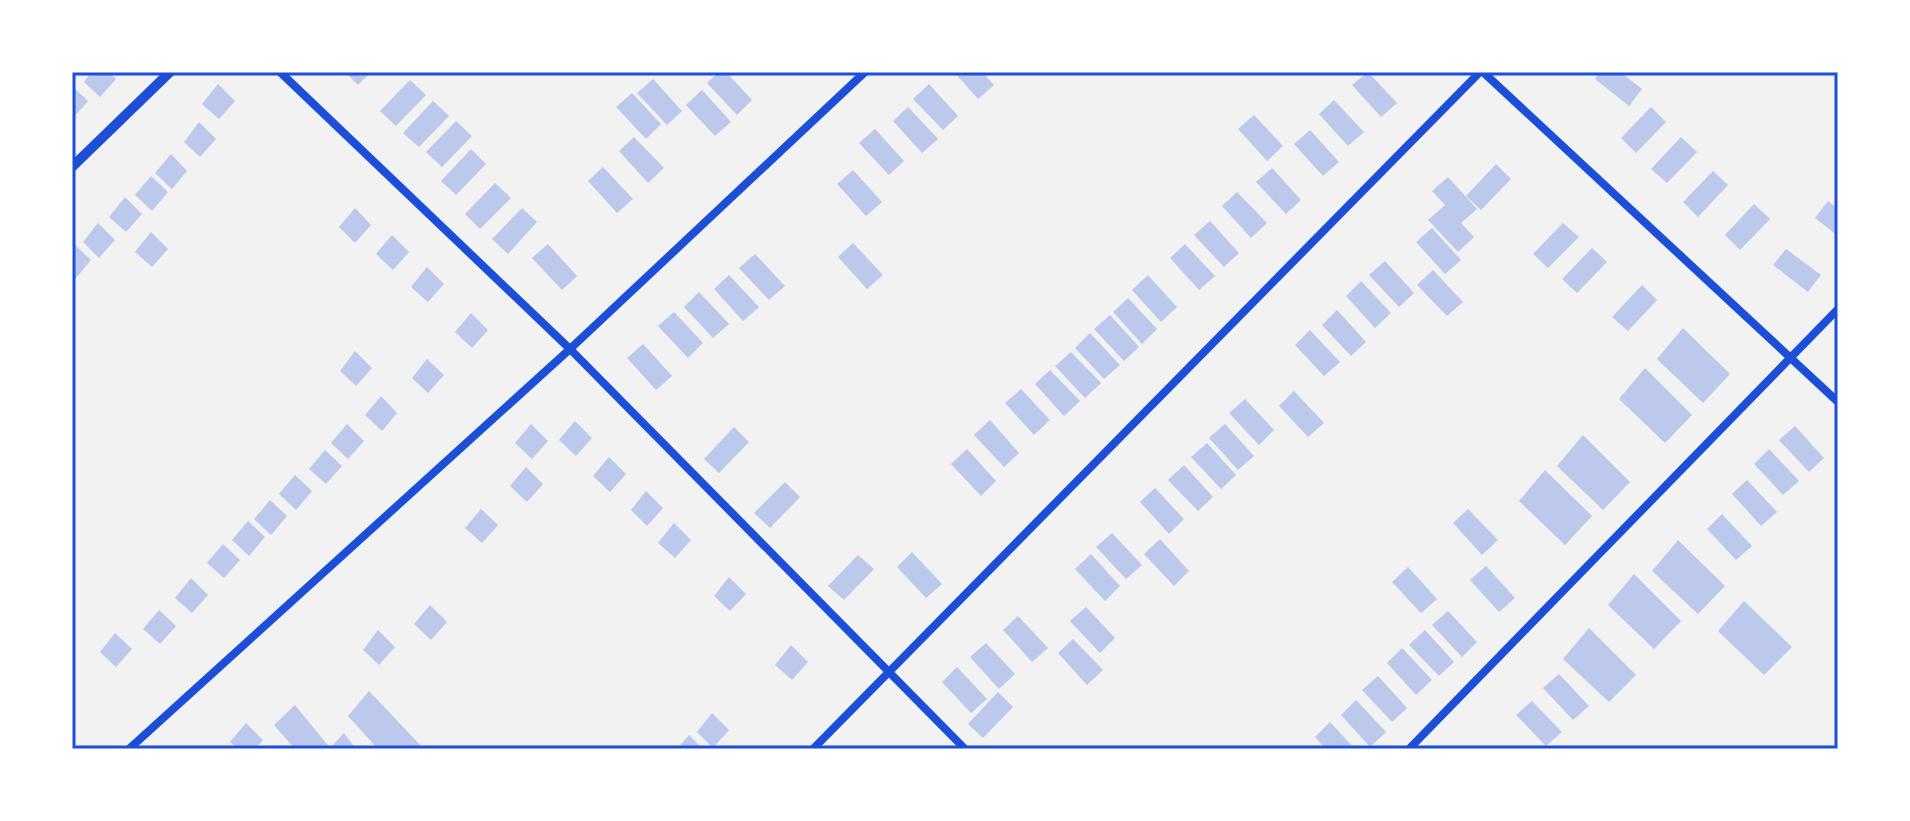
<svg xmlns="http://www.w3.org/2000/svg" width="1910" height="821" viewBox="0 0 1910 821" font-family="'Source Sans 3',sans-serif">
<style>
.building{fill:#bdc9ec}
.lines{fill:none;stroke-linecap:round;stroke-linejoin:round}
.minor{stroke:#1d4ed8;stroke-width:8}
.tertiary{stroke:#1d4ed8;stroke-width:10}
.neatline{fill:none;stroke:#1d4ed8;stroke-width:3}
</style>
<rect width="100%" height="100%" fill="#f2f2f2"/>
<!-- building -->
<g class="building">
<path d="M91 72H109L116 79 100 97 84 82Z"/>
<path d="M345 72H371L358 85Z"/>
<path d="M719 72H726L752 100 737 115 707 83Z"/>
<path d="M954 72H982L994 85 978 99Z"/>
<path d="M1368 72 1397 103 1381 117 1352 85Z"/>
<path d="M1600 72H1620L1642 89 1629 106 1595 79Z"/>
<path d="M653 79 682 111 667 125 637 93Z"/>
<path d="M410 80 426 95 396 126 380 111Z"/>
<path d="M218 84 235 101 219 119 202 104Z"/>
<path d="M929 84 958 116 943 130 913 99Z"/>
<path d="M72 86 88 101 72 119Z"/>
<path d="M702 90 731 122 715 136 686 105Z"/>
<path d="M632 93 661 124 646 139 616 107Z"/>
<path d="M1334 100 1364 132 1348 146 1319 114Z"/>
<path d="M433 101 449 116 419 147 403 133Z"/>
<path d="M908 107 938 139 922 153 893 121Z"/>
<path d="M1651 107 1666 122 1636 153 1621 138Z"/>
<path d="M1254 115 1283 146 1267 161 1238 129Z"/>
<path d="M456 121 472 136 442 167 426 152Z"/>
<path d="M199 122 216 139 200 157 184 142Z"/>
<path d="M875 129 904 161 889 175 859 143Z"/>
<path d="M1310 130 1339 162 1323 176 1294 144Z"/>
<path d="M634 137 664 168 648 183 619 151Z"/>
<path d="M1681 137 1697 152 1667 183 1651 169Z"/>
<path d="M471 149 486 164 456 195 441 181Z"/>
<path d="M171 154 187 171 172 189 155 173Z"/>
<path d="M1496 164 1511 179 1481 210 1466 196Z"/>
<path d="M603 167 633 199 617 213 588 181Z"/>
<path d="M1272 168 1301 200 1286 214 1256 182Z"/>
<path d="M853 170 882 202 866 216 837 184Z"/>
<path d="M1713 171 1728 185 1698 217 1683 202Z"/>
<path d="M151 176 168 192 152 211 135 195Z"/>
<path d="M1448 177 1477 209 1461 223 1474 237 1458 252 1428 220 1445 205 1432 191Z"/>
<path d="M495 183 511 198 480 229 465 214Z"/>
<path d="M1237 192 1267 223 1251 238 1222 206Z"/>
<path d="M125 197 142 214 126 232 109 217Z"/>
<path d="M1828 201 1838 209V236L1815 218Z"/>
<path d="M1754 204 1770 219 1740 250 1725 235Z"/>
<path d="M355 208 371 225 355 243 339 227Z"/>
<path d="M522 208 537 222 508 254 492 239Z"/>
<path d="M1210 221 1239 253 1224 267 1194 235Z"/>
<path d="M98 223 115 240 99 258 83 242Z"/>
<path d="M1563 223 1579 237 1548 268 1533 254Z"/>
<path d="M1432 228 1461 260 1445 274 1416 242Z"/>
<path d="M151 232 168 249 152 267 135 252Z"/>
<path d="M392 235 409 252 393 270 376 254Z"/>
<path d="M853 243 883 275 867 289 838 257Z"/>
<path d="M74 244 91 260 75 279 72 276Z"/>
<path d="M548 244 577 276 562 290 532 258Z"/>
<path d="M1185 244 1215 276 1199 290 1170 258Z"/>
<path d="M1592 248 1607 262 1577 293 1562 279Z"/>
<path d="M1786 249 1821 275 1808 292 1773 265Z"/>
<path d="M755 254 785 286 769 300 739 268Z"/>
<path d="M1385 261 1414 293 1399 307 1369 275Z"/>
<path d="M427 267 444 284 428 302 411 287Z"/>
<path d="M1433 270 1463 302 1447 316 1417 285Z"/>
<path d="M729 275 759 307 743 321 714 289Z"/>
<path d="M1148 275 1177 307 1161 322 1132 290Z"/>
<path d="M1361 281 1391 313 1375 328 1346 296Z"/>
<path d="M1642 285 1657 300 1628 331 1612 317Z"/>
<path d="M699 292 729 324 713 338 684 307Z"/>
<path d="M1128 298 1157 329 1142 344 1113 312Z"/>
<path d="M1337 310 1366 342 1351 356 1322 325Z"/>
<path d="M674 312 703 343 688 358 658 326Z"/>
<path d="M471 313 488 330 472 348 455 332Z"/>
<path d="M1110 315 1139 347 1124 361 1094 329Z"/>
<path d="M1683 328 1730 374 1703 403 1657 359Z"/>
<path d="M1310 330 1340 362 1324 376 1295 345Z"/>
<path d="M1090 333 1120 365 1104 379 1075 348Z"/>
<path d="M643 344 672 376 656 390 627 358Z"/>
<path d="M355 351 372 368 356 386 340 371Z"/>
<path d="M1071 352 1101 383 1085 398 1055 366Z"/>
<path d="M427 359 444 375 428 393 412 378Z"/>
<path d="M1645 368 1692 415 1665 443 1619 399Z"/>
<path d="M1050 370 1080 401 1064 416 1035 384Z"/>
<path d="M1021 389 1050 420 1034 435 1005 403Z"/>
<path d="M1294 391 1324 423 1308 437 1279 406Z"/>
<path d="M381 396 397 413 382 431 365 415Z"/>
<path d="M1245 399 1274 430 1259 445 1229 413Z"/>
<path d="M990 420 1019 453 1004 467 974 435Z"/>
<path d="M575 421 592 438 576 456 559 440Z"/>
<path d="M347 424 364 441 348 459 331 443Z"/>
<path d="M531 424 548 441 532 459 515 443Z"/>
<path d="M1225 424 1254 456 1238 470 1209 438Z"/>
<path d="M1795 426 1824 458 1809 472 1779 440Z"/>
<path d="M734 427 749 442 719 473 704 459Z"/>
<path d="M1583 435 1630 482 1603 510 1557 466Z"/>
<path d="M1207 443 1236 475 1221 489 1191 457Z"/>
<path d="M967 449 996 481 981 496 951 464Z"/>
<path d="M1769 449 1799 481 1783 495 1754 464Z"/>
<path d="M325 450 342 466 326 484 309 469Z"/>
<path d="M609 457 626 474 610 492 593 476Z"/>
<path d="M1184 465 1213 497 1198 511 1168 480Z"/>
<path d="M526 467 543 484 527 502 510 486Z"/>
<path d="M1545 470 1592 516 1565 545 1519 501Z"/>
<path d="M295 475 312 491 296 510 279 494Z"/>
<path d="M1747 480 1777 512 1761 526 1732 494Z"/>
<path d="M785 482 800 497 770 528 754 513Z"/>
<path d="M1155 488 1184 519 1169 534 1140 502Z"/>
<path d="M646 491 663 508 647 526 631 510Z"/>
<path d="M270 500 287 516 271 535 254 519Z"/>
<path d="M481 509 498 525 482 543 465 528Z"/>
<path d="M1468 509 1498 540 1482 555 1453 523Z"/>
<path d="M1722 514 1752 546 1736 560 1707 529Z"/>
<path d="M248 521 265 537 249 556 232 540Z"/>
<path d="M674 523 691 540 675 558 658 543Z"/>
<path d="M1112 533 1142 565 1126 579 1096 547Z"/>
<path d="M1160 539 1189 571 1174 586 1144 554Z"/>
<path d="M1678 540 1725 586 1698 614 1652 571Z"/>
<path d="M223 544 240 560 224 578 207 563Z"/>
<path d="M912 552 942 584 926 598 897 567Z"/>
<path d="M1091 554 1120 586 1105 601 1075 569Z"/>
<path d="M858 555 874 569 844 600 828 586Z"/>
<path d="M1486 566 1515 598 1499 612 1470 580Z"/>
<path d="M1408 567 1437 599 1421 613 1392 582Z"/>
<path d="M1634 574 1681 621 1654 649 1608 605Z"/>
<path d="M729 577 746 594 730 611 714 596Z"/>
<path d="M191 578 208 595 192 613 175 598Z"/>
<path d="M1744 601 1792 647 1764 675 1718 631Z"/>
<path d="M430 605 447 622 431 640 414 624Z"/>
<path d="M1086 607 1115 638 1100 653 1070 621Z"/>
<path d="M159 610 176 626 160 644 143 629Z"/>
<path d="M1448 611 1477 642 1462 657 1432 625Z"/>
<path d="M1018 616 1048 648 1032 662 1003 630Z"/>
<path d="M1589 628 1636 675 1609 702 1563 659Z"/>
<path d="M378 630 395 647 379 665 363 650Z"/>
<path d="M1425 630 1454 662 1439 676 1409 645Z"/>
<path d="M115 633 132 649 116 667 100 652Z"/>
<path d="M1073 639 1103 670 1087 685 1058 653Z"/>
<path d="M986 643 1015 674 999 689 970 657Z"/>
<path d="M791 645 808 662 792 680 775 665Z"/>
<path d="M1402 648 1432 680 1416 695 1387 663Z"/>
<path d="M957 667 987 699 971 713 942 682Z"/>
<path d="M1559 674 1589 706 1573 720 1543 688Z"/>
<path d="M1378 676 1407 708 1392 722 1362 690Z"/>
<path d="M369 691 424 749H378L348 716Z"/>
<path d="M998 692 1013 707 983 738 968 724Z"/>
<path d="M1356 700 1386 732 1370 747 1341 715Z"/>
<path d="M1532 701 1562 732 1546 746 1516 715Z"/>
<path d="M295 705 330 748 344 733 356 749H295L274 725Z"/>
<path d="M712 713 729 730 713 748 697 732Z"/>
<path d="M1330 722 1355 749H1326L1315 737Z"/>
<path d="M246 723 263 740 255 749H238L230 742Z"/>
<path d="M689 735 703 749H677Z"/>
</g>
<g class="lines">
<!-- minor -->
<g class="minor">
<path d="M280 72 570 349 965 749"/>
<path d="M1483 72 1838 402"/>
<path d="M129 749 570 349 865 72"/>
<path d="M813 749 1480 72"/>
<path d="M1409 749 1838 309"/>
</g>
<!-- tertiary -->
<path class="tertiary" d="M72 167 170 72"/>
</g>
<!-- border -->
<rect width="1910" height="821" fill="none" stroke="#ffffff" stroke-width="148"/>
<rect x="74" y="74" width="1762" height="673" class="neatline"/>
</svg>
